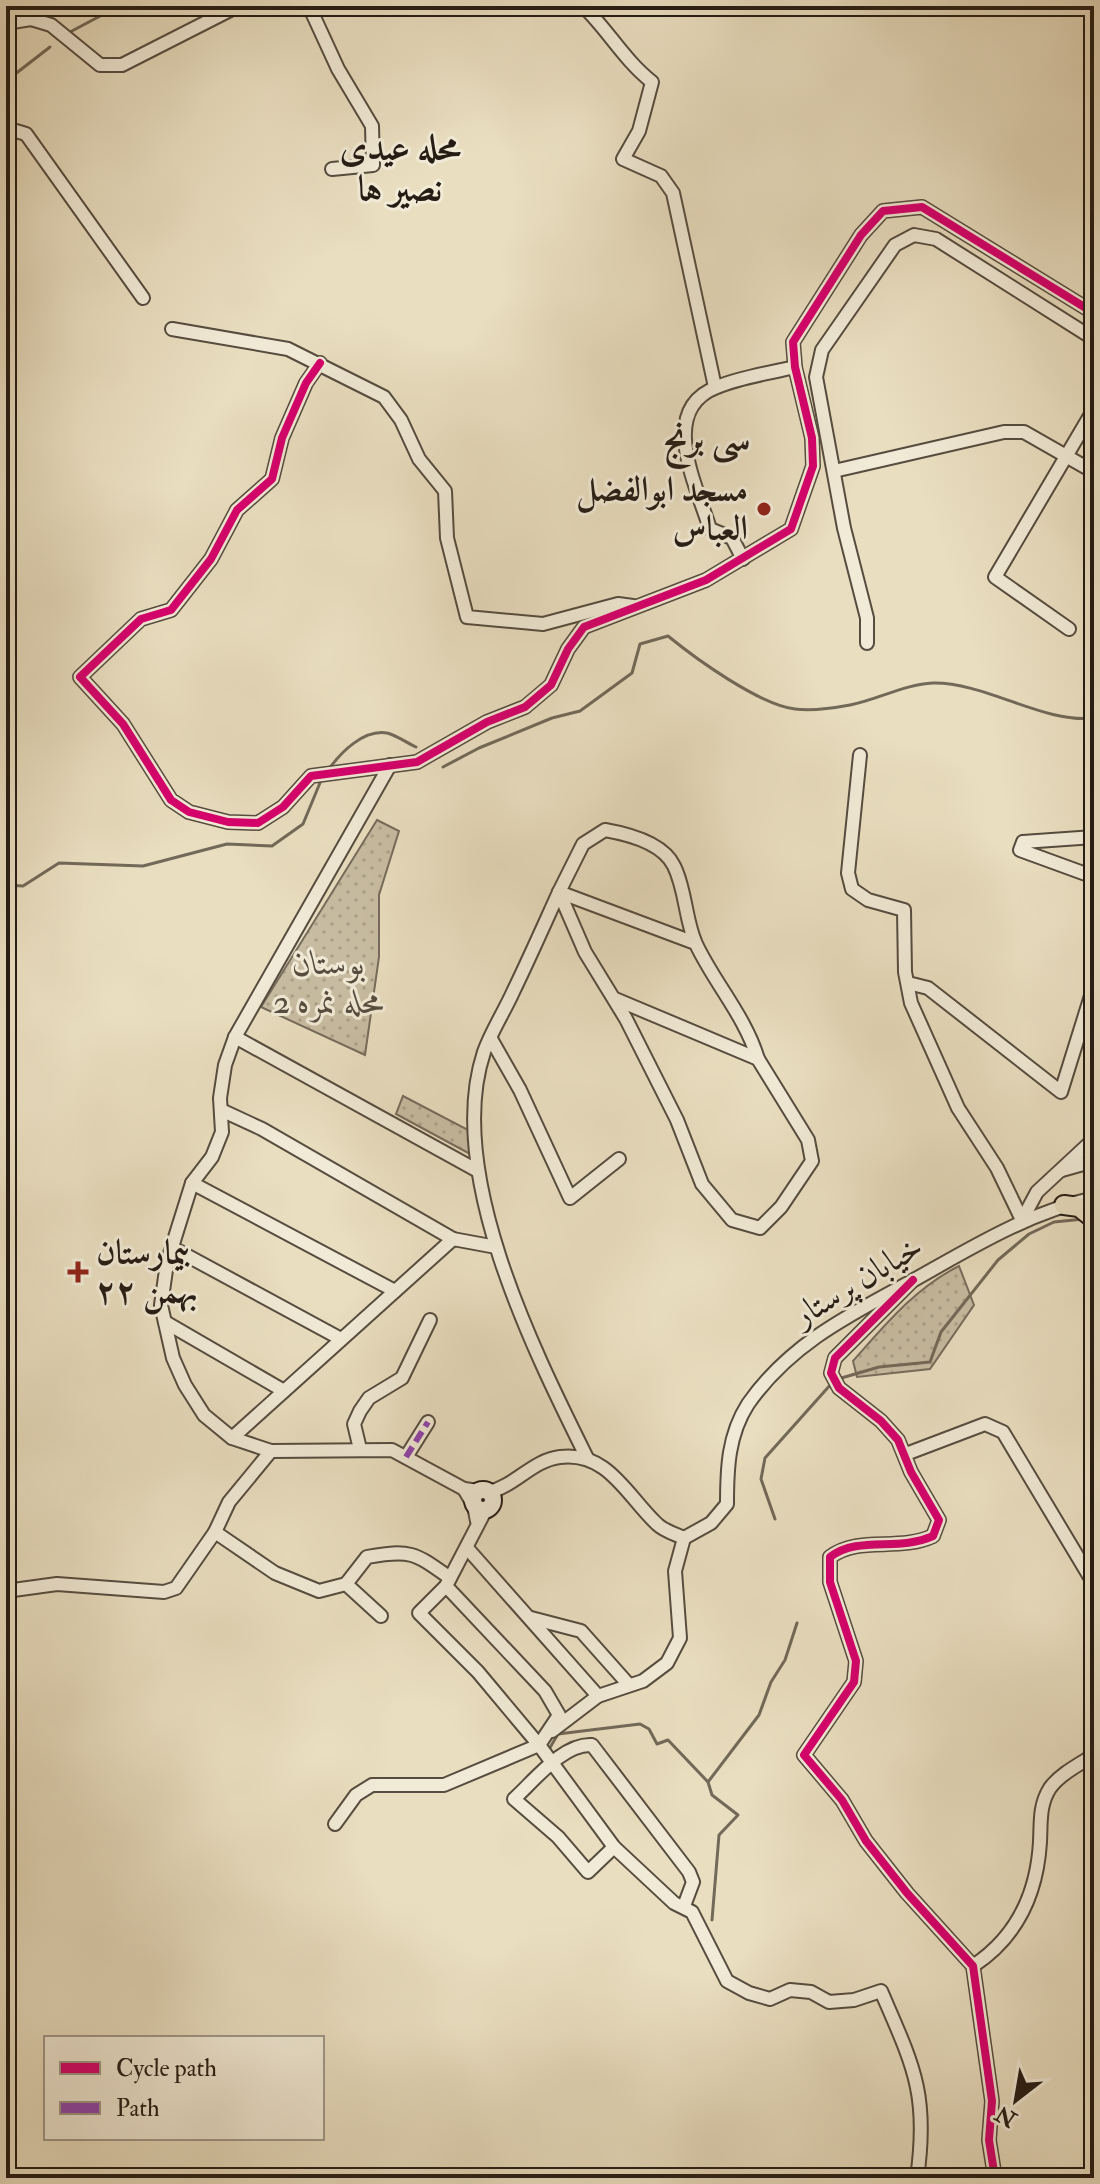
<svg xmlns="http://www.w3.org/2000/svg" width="1100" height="2184" viewBox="0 0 1100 2184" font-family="'IM FELL Double Pica',Amiri,serif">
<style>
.park{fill:url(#park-dots);stroke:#766c5c;stroke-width:2}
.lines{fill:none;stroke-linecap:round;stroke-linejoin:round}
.stream{stroke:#726958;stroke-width:3}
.street-casing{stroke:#564c3f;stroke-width:16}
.secondary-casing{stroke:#251c14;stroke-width:20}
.primary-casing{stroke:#251c14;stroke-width:22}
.street{stroke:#f1ead6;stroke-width:12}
.secondary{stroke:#f1ead6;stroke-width:16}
.primary{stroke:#e9dec0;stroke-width:18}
.quiet{stroke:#8e44ad;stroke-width:6;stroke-dasharray:12 6;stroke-linecap:butt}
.cycleway-casing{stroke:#f1ead6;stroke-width:13}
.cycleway{stroke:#d6006c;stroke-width:8}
.poi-dot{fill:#8f2418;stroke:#f1ead6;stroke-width:3}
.labels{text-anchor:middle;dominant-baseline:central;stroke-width:6;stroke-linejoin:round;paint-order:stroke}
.poi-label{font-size:34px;font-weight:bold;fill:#251c14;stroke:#f1ead6;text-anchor:end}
.park-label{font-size:34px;font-style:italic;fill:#564c3f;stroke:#f1ead6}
.street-label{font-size:34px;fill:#251c14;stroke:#f1ead6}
.neighbourhood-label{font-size:36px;font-weight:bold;fill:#251c14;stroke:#f1ead6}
</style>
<defs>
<pattern id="park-dots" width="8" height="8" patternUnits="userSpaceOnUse" patternTransform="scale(2)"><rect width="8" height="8" fill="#c8bda3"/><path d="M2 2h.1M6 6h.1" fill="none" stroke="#aca28b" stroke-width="1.8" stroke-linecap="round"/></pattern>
</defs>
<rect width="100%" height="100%" fill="#e9dec0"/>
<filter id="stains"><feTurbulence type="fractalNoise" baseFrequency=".0025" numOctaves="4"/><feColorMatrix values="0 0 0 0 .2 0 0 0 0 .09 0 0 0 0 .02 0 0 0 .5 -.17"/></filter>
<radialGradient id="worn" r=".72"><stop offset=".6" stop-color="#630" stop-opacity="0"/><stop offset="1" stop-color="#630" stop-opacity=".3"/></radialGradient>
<!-- park -->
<g class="park">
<path d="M377 820 399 831 379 895V957L365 1055 261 1007Z"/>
<path d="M403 1096 472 1132V1155L396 1114Z"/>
<path d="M959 1266 974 1305 930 1369 857 1377 853 1361C885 1325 915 1288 959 1266Z"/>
</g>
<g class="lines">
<!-- stream -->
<g class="stream">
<path d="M70 32 119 6"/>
<path d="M10 78 50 47"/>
<path d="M443 767 479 748 552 718 580 711 632 673 640 644 668 636C696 659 760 705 795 709 811 711 834 708 850 705 877 700 905 684 933 683 985 682 1044 724 1094 718"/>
<path d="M329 769C341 752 364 729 387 733 396 735 407 743 416 747"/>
<path d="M6 885 23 886 59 863 143 866 227 844 272 846 303 824 322 778"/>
<path d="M838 1379 879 1367 930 1362 941 1332 998 1260 1029 1234 1054 1222 1084 1219"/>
<path d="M775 1519 761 1479 765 1458 832 1383"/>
<path d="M548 1751 558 1734 640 1724 649 1729 657 1744 668 1740 708 1782"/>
<path d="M712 1920 719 1835 738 1815 712 1795 708 1782 759 1715 771 1682 785 1660 797 1623"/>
</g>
<defs>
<g id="street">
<path d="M29 6 31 19 51 25 100 65H122L238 6"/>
<path d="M309 6 338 69 372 126 373 165 332 169"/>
<path d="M583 6C608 30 624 60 652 82L639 131 623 159 661 176 673 193 715 387"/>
<path d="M6 23 31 19"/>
<path d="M6 128 26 134 143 298"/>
<path d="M172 329 288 349 384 397 401 420 419 459 445 491 447 538 467 617 543 624 618 604 633 606"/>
<path d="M320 363 306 383 282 438 272 479 237 510 211 559 171 610 141 619 80 677 123 724 171 800 189 812 228 822 258 823 283 807 311 776 417 762 487 722 525 707 551 685 568 649 584 627 706 580 791 529 813 466 812 438 795 367 793 342 861 235 883 211 922 207 1094 313"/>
<path d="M834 471 1004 432H1024L1094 472"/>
<path d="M743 559 732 538 710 529C697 486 657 410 717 387 741 377 770 373 795 367"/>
<path d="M1069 629 995 577 1094 409"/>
<path d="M867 643V618L844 528 816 377 822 350 895 245 914 235 936 239 1094 339"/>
<path d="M860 755 848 873 852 889 868 900 904 910 905 972 911 1003 958 1108 997 1168 1022 1220"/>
<path d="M390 765 235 1037 225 1065 220 1098 222 1132 212 1157 192 1183 167 1263 161 1305 173 1358 185 1385 204 1415 232 1438 271 1451 392 1450 464 1489 479 1491"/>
<path d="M1094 837 1023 842 1020 850 1094 877"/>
<path d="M559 892 585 952 626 1019 677 1120 702 1184 732 1220 760 1228 781 1207 812 1161 808 1140 758 1059 613 998"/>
<path d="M559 892C544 925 529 959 513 992 504 1012 491 1032 484 1052 444 1172 534 1351 587 1458"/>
<path d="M695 943 559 892 583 844 605 830C628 834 663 843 674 866 686 890 685 920 696 944 715 984 745 1016 758 1059"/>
<path d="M908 983 928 988 1061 1092 1094 986"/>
<path d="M235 1037 478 1171"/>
<path d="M491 1039 520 1090 570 1198 619 1159"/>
<path d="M221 1110 262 1129 453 1239"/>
<path d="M1062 1170 1094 1161"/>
<path d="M192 1183 395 1291"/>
<path d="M1022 1220 1037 1192 1094 1139"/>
<path d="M173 1248 341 1339"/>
<path d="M913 1280 835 1358 831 1373 839 1388 881 1421 898 1440 911 1472 939 1520 933 1536C898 1552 859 1535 830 1557V1582L856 1661 854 1682 804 1755 842 1800 866 1841 907 1893 973 1966 992 2101 989 2140 995 2178"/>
<path d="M165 1322 284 1391"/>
<path d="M232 1438 453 1239 496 1247"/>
<path d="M360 1449 354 1424 360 1411 369 1398 402 1378 430 1320"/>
<path d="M271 1451 229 1502 215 1532 275 1573 319 1591 346 1584 381 1616"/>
<path d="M906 1454 985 1424 1003 1432 1094 1584"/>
<path d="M406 1457 428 1422"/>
<path d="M464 1489 474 1506 477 1521"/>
<path d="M489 1492C515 1486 533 1460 560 1457 608 1451 627 1496 657 1524 664 1531 675 1534 684 1538L711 1523 727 1504C727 1469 728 1435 748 1404 790 1344 849 1315 912 1281 971 1248 1027 1213 1094 1198"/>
<path d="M485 1511 446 1586 419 1613 478 1672 539 1745 614 1847 674 1903 692 1912 727 1981 749 1993 770 1999 790 1990 811 1992 829 2002 854 2000 881 1991C913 2065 929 2094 917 2178"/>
<path d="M467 1548 598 1696"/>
<path d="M346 1584 367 1557C411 1549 415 1553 450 1578"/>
<path d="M6 1591 57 1584 164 1592 176 1588 215 1532"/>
<path d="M531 1618 581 1631 629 1685"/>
<path d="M552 1731 598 1696 643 1681 667 1663 680 1638 675 1571 684 1538"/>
<path d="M335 1824 356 1795 372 1785H444L539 1745 559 1715 545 1691 446 1586"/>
<path d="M614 1847 588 1872 558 1837 514 1799C534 1781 563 1743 592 1745L689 1872 693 1882 684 1906"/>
<path d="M973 1966C1017 1937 1037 1893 1040 1842 1041 1823 1039 1805 1050 1788 1060 1774 1080 1764 1094 1755"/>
</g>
<circle id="secondary" cx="483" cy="1500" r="10"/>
<path id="primary" d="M1064 1205 1079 1207 1094 1219"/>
</defs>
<!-- street casing -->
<use href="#street" class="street-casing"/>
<!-- secondary casing -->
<use href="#secondary" class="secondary-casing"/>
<!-- primary casing -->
<use href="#primary" class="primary-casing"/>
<!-- street -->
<use href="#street" class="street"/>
<!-- secondary -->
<use href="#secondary" class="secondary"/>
<!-- primary -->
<use href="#primary" class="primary"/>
<!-- quiet -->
<path class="quiet" d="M406 1457 428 1422"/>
<defs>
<g id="cycleway">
<path d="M320 363 306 383 282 438 272 479 237 510 211 559 171 610 141 619 80 677 123 724 171 800 189 812 228 822 258 823 283 807 311 776 417 762 487 722 525 707 551 685 568 649 584 627 706 580 791 529 813 466 812 438 795 367 793 342 861 235 883 211 922 207 1094 313"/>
<path d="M913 1280 835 1358 831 1373 839 1388 881 1421 898 1440 911 1472 939 1520 933 1536C898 1552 859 1535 830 1557V1582L856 1661 854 1682 804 1755 842 1800 866 1841 907 1893 973 1966 992 2101 989 2140 995 2178"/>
</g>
</defs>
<!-- cycleway casing -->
<use href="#cycleway" class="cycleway-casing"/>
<!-- cycleway -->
<use href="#cycleway" class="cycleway"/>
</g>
<!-- markers -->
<g class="poi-dot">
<circle cx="764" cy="509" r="8"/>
<path d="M74 1260h8v8h8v8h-8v8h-8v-8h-8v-8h8z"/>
</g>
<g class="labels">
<!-- poi labels -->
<g class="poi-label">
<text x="748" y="489">مسجد ابوالفضل<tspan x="748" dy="39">العباس</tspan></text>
<text x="96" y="1252" text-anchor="start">بیمارستان<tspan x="96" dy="39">۲۲ بهمن</tspan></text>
</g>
<!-- park labels -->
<g class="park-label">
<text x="329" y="963">بوستان<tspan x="329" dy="39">محله نمره 2</tspan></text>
</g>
<!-- street labels -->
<g class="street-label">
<text transform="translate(858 1281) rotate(-31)">خیابان پرستار</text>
</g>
<!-- neighbourhood labels -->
<g class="neighbourhood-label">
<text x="400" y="147">محله عیدی<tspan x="400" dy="41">نصیر ها</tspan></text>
<text x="707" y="438">سی برنج</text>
</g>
</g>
<!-- margin -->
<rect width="1100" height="2184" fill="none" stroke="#e9dec0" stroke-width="32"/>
<rect x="8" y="8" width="1084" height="2168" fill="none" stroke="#251c14" stroke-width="4"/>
<rect x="16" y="16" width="1068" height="2152" fill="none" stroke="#251c14" stroke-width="2"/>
<!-- legend -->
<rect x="44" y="2036" width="280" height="104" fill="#f1ead6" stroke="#9f9888" stroke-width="2"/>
<rect x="60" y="2062" width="40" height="12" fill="#d6006c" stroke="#9f9888" stroke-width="2"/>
<text x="116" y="2076" font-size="24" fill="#251c14">Cycle path</text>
<rect x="60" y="2102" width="40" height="12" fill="#8e44ad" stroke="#9f9888" stroke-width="2"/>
<text x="116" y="2116" font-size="24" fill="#251c14">Path</text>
<!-- north arrow -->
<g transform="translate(1016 2100) rotate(211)" stroke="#f1ead6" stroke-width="6" paint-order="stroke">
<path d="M0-6L14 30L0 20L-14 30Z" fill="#251c14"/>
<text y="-12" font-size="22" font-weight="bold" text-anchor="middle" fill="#251c14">N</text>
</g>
<rect width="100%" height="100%" filter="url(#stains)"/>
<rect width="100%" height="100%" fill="url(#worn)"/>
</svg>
